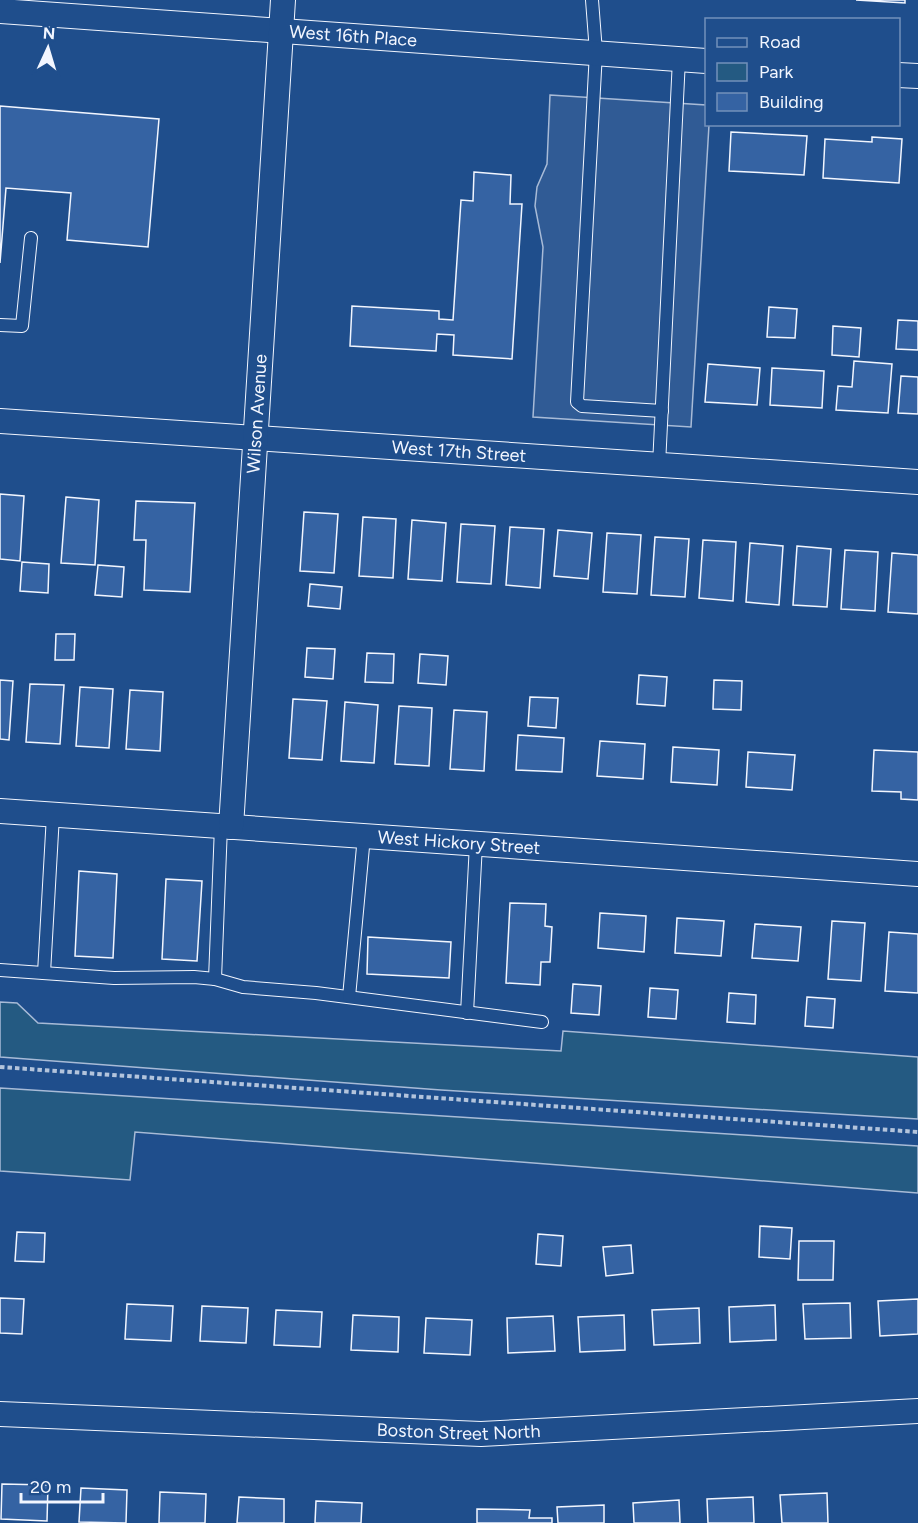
<svg xmlns="http://www.w3.org/2000/svg" width="918" height="1523" viewBox="0 0 918 1523" font-family="Figtree,sans-serif">
<style>
.green{fill:#245a82;stroke:#a8bbd7;stroke-width:1.5}
.parking{fill:#305b95;stroke:#a8bbd7;stroke-width:1.5}
.building{fill:#3563a3;stroke:#f2f6ff;stroke-width:1.5}
.lines{fill:none;stroke-linecap:round;stroke-linejoin:round}
.service-casing{stroke:#f2f6ff;stroke-width:14}
.minor-casing{stroke:#f2f6ff;stroke-width:26}
.path{stroke:#b3c4dc;stroke-width:4;stroke-dasharray:4.5 3;stroke-linecap:butt}
.service{stroke:#1f4e8c;stroke-width:12}
.minor{stroke:#1f4e8c;stroke-width:24}
.labels{text-anchor:middle;dominant-baseline:central;stroke-width:4.5;stroke-linejoin:round;paint-order:stroke}
.street-label{font-size:18px;fill:#f2f6ff;stroke:#1f4e8c}
</style>
<rect width="100%" height="100%" fill="#1f4e8c"/>
<!-- green -->
<g class="green">
<path d="M0 1002 17 1003 38 1023 561 1051 563 1031 918 1057V1119L441 1090 0 1057Z"/>
<path d="M0 1088 918 1146V1193L135 1132 130 1180 0 1171Z"/>
</g>
<!-- parking -->
<path class="parking" d="M550 95 706 105V124L709 125 691 427 533 417 543 247 535 206 537 187 547 164Z"/>
<!-- building -->
<g class="building">
<path d="M856 0H905V3Z"/>
<path d="M0 106 159 119 148 247 67 240 71 193 6 188 0 263Z"/>
<path d="M731 132 807 136 804 175 729 171Z"/>
<path d="M872 137 902 139 899 183 823 178 825 139 872 142Z"/>
<path d="M474 172 511 175 510 204H522L512 359 453 355 454 335 437 334 436 351 350 346 352 306 439 311V319L453 320 461 200 473 201Z"/>
<path d="M769 307 797 309 795 338 767 337Z"/>
<path d="M898 320 918 321V350L896 349Z"/>
<path d="M833 326 861 328 859 357 832 355Z"/>
<path d="M854 361 892 364 888 413 836 410 838 386 852 387Z"/>
<path d="M708 364 760 368 757 405 705 402Z"/>
<path d="M772 368 824 371 822 408 770 405Z"/>
<path d="M901 376 918 377V414L898 413Z"/>
<path d="M0 494 24 496 20 561 0 559Z"/>
<path d="M66 497 99 500 95 565 61 563Z"/>
<path d="M136 501 195 503 190 592 144 590 146 540H134Z"/>
<path d="M304 512 338 514 334 573 300 571Z"/>
<path d="M363 517 396 519 393 578 359 576Z"/>
<path d="M412 520 446 523 442 581 408 579Z"/>
<path d="M461 524 495 526 491 584 457 582Z"/>
<path d="M510 527 544 529 540 588 506 585Z"/>
<path d="M558 530 592 533 588 579 554 576Z"/>
<path d="M607 533 641 535 637 594 603 592Z"/>
<path d="M655 537 689 539 685 597 651 595Z"/>
<path d="M703 540 736 542 733 601 699 598Z"/>
<path d="M750 543 783 546 779 605 746 602Z"/>
<path d="M797 546 831 549 827 607 793 605Z"/>
<path d="M845 550 878 552 875 611 841 609Z"/>
<path d="M892 553 918 555V614L888 612Z"/>
<path d="M22 562 49 564 48 593 20 591Z"/>
<path d="M98 565 124 567 122 597 95 595Z"/>
<path d="M310 584 342 587 340 609 308 606Z"/>
<path d="M56 634H75L74 660H55Z"/>
<path d="M307 648 335 649 333 679 305 677Z"/>
<path d="M367 653 394 654 393 683 365 682Z"/>
<path d="M420 654 448 656 446 685 418 683Z"/>
<path d="M639 675 667 677 665 706 637 704Z"/>
<path d="M0 680 13 681 9 740 0 739Z"/>
<path d="M714 680 742 681 741 710 713 709Z"/>
<path d="M30 684 64 685 60 744 26 742Z"/>
<path d="M80 687 113 689 109 748 76 746Z"/>
<path d="M130 690 163 692 160 751 126 749Z"/>
<path d="M530 697 558 698 556 728 528 726Z"/>
<path d="M293 699 327 701 322 760 289 758Z"/>
<path d="M345 702 378 705 374 763 341 761Z"/>
<path d="M399 706 432 708 429 766 395 764Z"/>
<path d="M454 710 487 712 484 771 450 769Z"/>
<path d="M518 735 564 738 562 772 516 770Z"/>
<path d="M600 741 645 744 643 779 597 776Z"/>
<path d="M673 747 719 750 717 785 671 782Z"/>
<path d="M874 750 918 752V800L901 799V792L872 791Z"/>
<path d="M748 752 795 755 792 790 746 787Z"/>
<path d="M79 871 117 874 113 958 75 956Z"/>
<path d="M166 879 202 881 197 961 162 959Z"/>
<path d="M510 903 546 904 545 926 552 927 550 962H541L540 985 506 983Z"/>
<path d="M600 913 646 916 644 952 598 948Z"/>
<path d="M677 918 724 921 721 956 675 953Z"/>
<path d="M832 921 865 923 861 981 828 979Z"/>
<path d="M755 924 801 927 798 961 752 958Z"/>
<path d="M889 932 918 934V993L885 991Z"/>
<path d="M368 937 451 942 449 978 367 974Z"/>
<path d="M573 984 601 986 599 1015 571 1013Z"/>
<path d="M650 988 678 990 676 1019 648 1017Z"/>
<path d="M729 993 756 995 755 1024 727 1022Z"/>
<path d="M807 997 835 999 833 1028 805 1026Z"/>
<path d="M760 1226 792 1228 790 1259 759 1257Z"/>
<path d="M17 1232 45 1233 44 1262 15 1261Z"/>
<path d="M538 1234 563 1236 561 1266 536 1264Z"/>
<path d="M799 1241H834L833 1280H798Z"/>
<path d="M631 1245 633 1273 606 1276 603 1247Z"/>
<path d="M0 1298 24 1299 22 1334 0 1333Z"/>
<path d="M918 1299V1334L880 1336 878 1301Z"/>
<path d="M850 1303 851 1338 805 1339 803 1304Z"/>
<path d="M127 1304 173 1306 171 1341 125 1339Z"/>
<path d="M775 1305 776 1340 730 1342 729 1307Z"/>
<path d="M202 1306 248 1308 246 1343 200 1341Z"/>
<path d="M699 1308 700 1343 654 1345 652 1310Z"/>
<path d="M276 1310 322 1312 320 1347 274 1345Z"/>
<path d="M353 1315 399 1317 398 1352 351 1350Z"/>
<path d="M624 1315 625 1350 580 1352 578 1317Z"/>
<path d="M553 1316 555 1351 508 1353 507 1318Z"/>
<path d="M426 1318 472 1320 470 1355 424 1353Z"/>
<path d="M2 1484 48 1485 47 1521 1 1519Z"/>
<path d="M81 1488 127 1490 126 1523 79 1522Z"/>
<path d="M160 1492 206 1494 205 1523H159Z"/>
<path d="M827 1493 828 1523H782L780 1495Z"/>
<path d="M239 1497 284 1499V1523H237Z"/>
<path d="M753 1497 754 1523H708L707 1499Z"/>
<path d="M679 1500 680 1523H634L633 1503Z"/>
<path d="M316 1501 362 1503 361 1523H315Z"/>
<path d="M604 1505V1523H558L557 1507Z"/>
<path d="M477 1509 530 1510 529 1518H552V1523H477Z"/>
</g>
<g class="lines">
<defs>
<g id="service">
<path d="M592 0 596 52 577 402 582 406 662 411"/>
<path d="M0 325 22 326 31 238"/>
<path d="M659 465 679 59"/>
<path d="M0 970 114 978 194 977 215 979 243 987 316 993 542 1022"/>
<path d="M44 973 53 815"/>
<path d="M215 979 221 826"/>
<path d="M349 997 364 836"/>
<path d="M467 1013 476 844"/>
</g>
<g id="minor">
<path id="s1" d="M0 11 706 61"/>
<path d="M898 75 918 76"/>
<path id="s2" d="M0 421 918 482"/>
<path id="s3" d="M0 811 918 874"/>
<path id="s4" d="M231 827 283 0"/>
<path id="s5" d="M0 1414 481 1434 918 1411"/>
</g>
</defs>
<!-- service casing -->
<use href="#service" class="service-casing"/>
<!-- minor casing -->
<use href="#minor" class="minor-casing"/>
<!-- path -->
<path class="path" d="M0 1067 918 1132"/>
<!-- service -->
<use href="#service" class="service"/>
<!-- minor -->
<use href="#minor" class="minor"/>
</g>
<g class="labels">
<!-- street labels -->
<g class="street-label">
<text stroke="none"><textPath href="#s1" startOffset="354">West 16th Place</textPath></text>
<text stroke="none"><textPath href="#s4" startOffset="414">Wilson Avenue</textPath></text>
<text stroke="none"><textPath href="#s2" startOffset="460">West 17th Street</textPath></text>
<text stroke="none"><textPath href="#s3" startOffset="460">West Hickory Street</textPath></text>
<text stroke="none"><textPath href="#s5" startOffset="459">Boston Street North</textPath></text>
</g>
</g>
<!-- legend -->
<rect x="705" y="18" width="195" height="108" fill="#1f4e8c" stroke="#7391ba" stroke-width="1.5"/>
<rect x="717" y="38" width="30" height="9" fill="#1f4e8c" stroke="#7391ba" stroke-width="1.5"/>
<text x="759" y="48" font-size="18" fill="#f2f6ff">Road</text>
<rect x="717" y="63" width="30" height="18" fill="#245a82" stroke="#7391ba" stroke-width="1.5"/>
<text x="759" y="78" font-size="18" fill="#f2f6ff">Park</text>
<rect x="717" y="93" width="30" height="18" fill="#3563a3" stroke="#7391ba" stroke-width="1.5"/>
<text x="759" y="108" font-size="18" fill="#f2f6ff">Building</text>
<!-- north arrow -->
<g transform="translate(48 48) rotate(4)" stroke="#1f4e8c" stroke-width="4.5" paint-order="stroke">
<path d="M0-4.5L10 22L0 15L-10 22Z" fill="#f2f6ff"/>
<text y="-9" font-size="16" font-weight="bold" text-anchor="middle" fill="#f2f6ff">N</text>
</g>
<!-- scale -->
<path d="M21 1493v9h82v-9" fill="none" stroke="#f2f6ff" stroke-width="3"/>
<text x="30" y="1493" font-size="18" fill="#f2f6ff" stroke="#1f4e8c" stroke-width="4.5" paint-order="stroke">20 m</text>
</svg>
